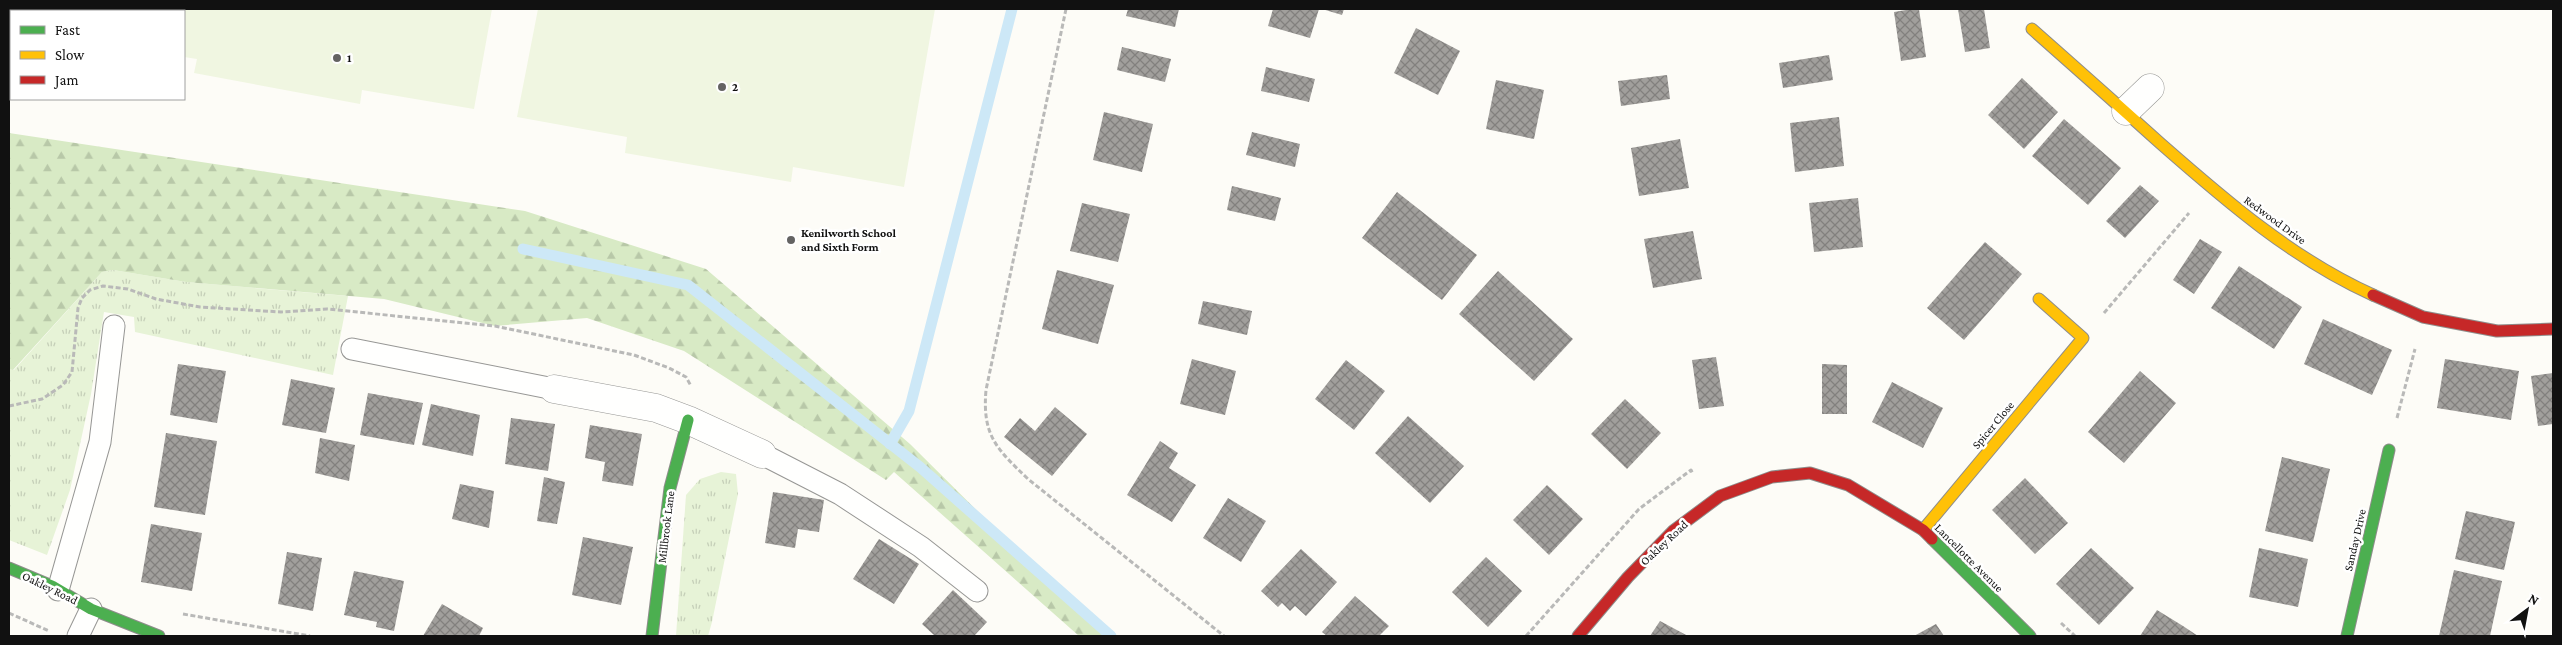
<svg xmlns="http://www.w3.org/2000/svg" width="2562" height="645" viewBox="0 0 2562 645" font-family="'Crimson Pro',serif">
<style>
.grass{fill:url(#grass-tufts)}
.forest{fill:url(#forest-firs)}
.pitch{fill:#f0f6e1}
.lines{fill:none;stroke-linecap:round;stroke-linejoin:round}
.stream{stroke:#cde8f7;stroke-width:11}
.building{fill:url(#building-cross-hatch)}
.lane-casing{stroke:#979795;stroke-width:23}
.street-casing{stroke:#979795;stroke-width:29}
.fast-casing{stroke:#8e8d8b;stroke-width:13}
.slow-casing{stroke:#8e8d8b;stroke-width:13}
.jam-casing{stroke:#8e8d8b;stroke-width:13}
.path{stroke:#b9b9b8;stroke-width:3;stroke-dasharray:5 2.5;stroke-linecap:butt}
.lane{stroke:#fffffe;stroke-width:21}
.street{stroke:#fffffe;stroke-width:28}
.fast{stroke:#4caf50;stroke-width:11}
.slow{stroke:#ffc107;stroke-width:11}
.jam{stroke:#c62828;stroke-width:11}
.poi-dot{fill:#646362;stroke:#fff;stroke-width:2}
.labels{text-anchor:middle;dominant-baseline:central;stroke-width:5;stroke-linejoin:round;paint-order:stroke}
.poi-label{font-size:12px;font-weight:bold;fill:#111;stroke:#fff;text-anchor:start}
.street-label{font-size:12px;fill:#111;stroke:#fff}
</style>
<defs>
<pattern id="grass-tufts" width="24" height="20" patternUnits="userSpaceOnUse" patternTransform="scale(1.25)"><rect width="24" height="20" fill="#e7f3d7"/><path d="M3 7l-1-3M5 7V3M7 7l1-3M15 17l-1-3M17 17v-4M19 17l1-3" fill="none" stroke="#c5cfb8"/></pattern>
<pattern id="forest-firs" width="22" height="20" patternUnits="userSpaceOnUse" patternTransform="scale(1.25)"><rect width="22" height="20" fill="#d8eac5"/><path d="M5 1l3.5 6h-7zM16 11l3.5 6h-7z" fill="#b8c8a8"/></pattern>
<pattern id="building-cross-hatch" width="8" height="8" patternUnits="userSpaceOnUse" patternTransform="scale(1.25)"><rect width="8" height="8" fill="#a19f9c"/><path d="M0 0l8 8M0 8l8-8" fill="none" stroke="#82807e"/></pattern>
</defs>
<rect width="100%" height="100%" fill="#fdfcf7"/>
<!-- grass -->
<g class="grass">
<path d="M113 270 186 282 348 296 333 375 135 332 134 317 104 312 91 394 70 490 47 555 9 540V369L14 370 102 272Z"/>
<path d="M721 472 736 474 738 494 712 622 708 636H676L686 495 700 479Z"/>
</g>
<!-- forest -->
<path class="forest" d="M9 133 525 211 706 269 910 444 1050 583 1111 636H1079L894 472 886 480 684 351 587 318 495 326 384 299 186 282 113 270 102 272 13 370 9 369Z"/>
<!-- pitch -->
<g class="pitch">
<path d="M93 9H492L474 109 362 90 360 104 194 73 197 59 184 57V11H92Z"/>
<path d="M538 9H935L904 187 793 167 791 182 625 153 627 137 517 117Z"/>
</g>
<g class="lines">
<!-- stream -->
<g class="stream">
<path d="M523 249 688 285 920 467 1111 636"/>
<path d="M890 444 909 411 1012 9"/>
</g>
</g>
<!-- building -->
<g class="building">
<path d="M1128 9H1179L1175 27 1126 16Z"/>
<path d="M1273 9H1319L1310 38 1268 26Z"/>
<path d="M1322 9H1344L1342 15Z"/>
<path d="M1912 9H1919L1926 57 1901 61 1894 12Z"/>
<path d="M1958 9H1984L1990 48 1965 52Z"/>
<path d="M1416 28 1460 51 1438 95 1394 73Z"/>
<path d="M1122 47 1171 59 1165 82 1117 70Z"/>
<path d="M1829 55 1833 80 1783 88 1779 63Z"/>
<path d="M1266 67 1315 79 1309 102 1261 91Z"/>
<path d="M1667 75 1670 99 1621 106 1618 81Z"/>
<path d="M2022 78 2058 112 2024 149 1988 115Z"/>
<path d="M1496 80 1544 90 1534 139 1486 129Z"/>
<path d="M1104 112 1153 124 1142 172 1093 160Z"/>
<path d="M1839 117 1844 166 1795 172 1790 123Z"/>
<path d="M2064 119 2121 168 2088 205 2032 156Z"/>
<path d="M1252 132 1300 144 1295 167 1246 155Z"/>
<path d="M1680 139 1689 188 1639 196 1631 148Z"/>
<path d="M2140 185 2159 201 2125 238 2106 221Z"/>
<path d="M1232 186 1281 198 1275 221 1227 210Z"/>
<path d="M1397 192 1477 255 1442 300 1362 238Z"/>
<path d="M1858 198 1863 247 1814 252 1809 203Z"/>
<path d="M1082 203 1130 214 1118 262 1070 251Z"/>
<path d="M1693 231 1702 279 1653 288 1644 239Z"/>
<path d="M2200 239 2222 252 2194 294 2173 280Z"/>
<path d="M1985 242 2022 274 1964 340 1927 308Z"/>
<path d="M2239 266 2302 307 2274 349 2211 308Z"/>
<path d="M1057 270 1114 285 1098 344 1042 329Z"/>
<path d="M1498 271 1573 339 1534 381 1459 314Z"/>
<path d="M1203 301 1252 311 1247 335 1198 324Z"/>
<path d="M2323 319 2392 350 2372 395 2304 364Z"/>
<path d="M1716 357 1724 406 1699 409 1692 360Z"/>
<path d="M1192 359 1236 371 1225 415 1180 404Z"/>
<path d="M2445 359 2519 371 2511 420 2437 408Z"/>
<path d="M1346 360 1385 391 1354 430 1315 399Z"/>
<path d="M178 364 226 371 217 423 170 415Z"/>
<path d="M1822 364 1847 365V414H1822Z"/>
<path d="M2140 371 2176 403 2124 463 2088 432Z"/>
<path d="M2553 373V424L2538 426 2531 376Z"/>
<path d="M291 379 335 388 326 433 282 425Z"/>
<path d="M1892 382 1943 408 1923 448 1872 422Z"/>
<path d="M368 393 423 403 414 445 360 435Z"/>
<path d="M1625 399 1661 433 1627 469 1591 434Z"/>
<path d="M431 404 480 415 473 456 422 445Z"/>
<path d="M1055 407 1087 434 1052 476 1004 437 1020 418 1035 431Z"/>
<path d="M1408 416 1464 466 1430 503 1375 453Z"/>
<path d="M511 418 555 424 548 471 505 464Z"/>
<path d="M590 425 642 434 633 486 602 481 605 462 585 458Z"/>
<path d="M166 433 217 441 205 515 154 507Z"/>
<path d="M320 438 355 445 349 481 315 473Z"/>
<path d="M1160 441 1178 453 1169 468 1196 485 1172 522 1127 495Z"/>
<path d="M2282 457 2330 469 2313 542 2265 531Z"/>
<path d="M544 477 565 482 557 524 537 521Z"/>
<path d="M2025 478 2068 523 2035 554 1992 510Z"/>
<path d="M460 484 494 491 489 528 452 519Z"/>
<path d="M1547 485 1583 519 1549 555 1513 520Z"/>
<path d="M773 492 824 500 819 532 798 529 795 548 765 543Z"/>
<path d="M1228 498 1266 521 1241 562 1203 538Z"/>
<path d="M2466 511 2515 522 2504 570 2455 559Z"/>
<path d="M151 524 202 533 192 591 141 582Z"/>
<path d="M583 537 633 547 621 605 572 595Z"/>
<path d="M879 539 919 564 894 604 853 579Z"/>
<path d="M2091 548 2134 588 2099 625 2056 584Z"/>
<path d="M2259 548 2308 559 2298 607 2249 597Z"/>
<path d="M1301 549 1337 582 1306 616 1295 606 1290 611 1282 603 1278 607 1261 591Z"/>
<path d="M287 552 322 558 313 611 278 604Z"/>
<path d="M1486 557 1522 591 1488 627 1452 592Z"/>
<path d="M2454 570 2502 581 2490 636H2439Z"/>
<path d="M354 571 404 581 394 631 376 627 377 622 344 615Z"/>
<path d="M953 590 987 622 974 636H935L922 624Z"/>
<path d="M1355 596 1389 626 1379 636H1327L1322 632Z"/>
<path d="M442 604 483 628 479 636H423Z"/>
<path d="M2157 610 2183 626 2198 636H2140Z"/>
<path d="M1660 621 1688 636H1650Z"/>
<path d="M1936 624 1944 636H1914Z"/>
</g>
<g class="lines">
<defs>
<g id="lane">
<path d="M352 349 554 389"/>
<path d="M762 454 840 494 921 547 977 591"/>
<path d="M58 590 100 442 114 326"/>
<path d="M78 636 91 609"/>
</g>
<g id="street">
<path d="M2126 111 2150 88"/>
<path d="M554 389 656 408 688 420 762 454"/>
</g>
<g id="fast">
<path d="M1932 539 2030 636"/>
<path d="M9 568 52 586 91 609 159 636"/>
<path d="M652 636 670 488 688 420"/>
<path d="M2347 636 2389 450"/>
</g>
<g id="slow">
<path d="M2032 29C2075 67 2118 105 2160 143 2226 201 2293 259 2373 295"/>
<path d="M1923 530 2083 338 2039 299"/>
</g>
<g id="jam">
<path d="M2373 295 2423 317 2497 331 2553 329"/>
<path d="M1578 636 1628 577 1673 531 1720 496 1772 477 1810 473 1848 485 1923 530 1932 539"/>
</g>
</defs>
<!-- lane casing -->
<use href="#lane" class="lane-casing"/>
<!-- street casing -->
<use href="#street" class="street-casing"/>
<!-- fast casing -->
<use href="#fast" class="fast-casing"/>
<!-- slow casing -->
<use href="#slow" class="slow-casing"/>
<!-- jam casing -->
<use href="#jam" class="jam-casing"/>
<!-- path -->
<g class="path">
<path d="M1066 9 986 390C982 436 997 449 1028 479L1224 636"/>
<path d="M2104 313 2189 213"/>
<path d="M9 406 42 399 63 385 72 372 78 308 82 298 90 290 103 286 128 289 156 299 200 307 281 312 327 309 495 326 634 355 669 368 686 377 691 386"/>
<path d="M2397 418 2415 349"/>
<path d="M9 613 49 631"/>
<path d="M183 614 310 636"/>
<path d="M2061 623 2075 636"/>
<path d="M1526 636 1639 509 1691 470 1693 474"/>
</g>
<!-- lane -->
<use href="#lane" class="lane"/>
<!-- street -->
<use href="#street" class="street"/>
<!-- fast -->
<use href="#fast" class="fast"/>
<!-- slow -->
<use href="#slow" class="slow"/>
<!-- jam -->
<use href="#jam" class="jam"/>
</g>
<!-- markers -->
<g class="poi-dot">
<circle cx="337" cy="58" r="5"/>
<circle cx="722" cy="87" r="5"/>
<circle cx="791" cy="240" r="5"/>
</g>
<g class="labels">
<!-- poi labels -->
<g class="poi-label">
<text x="347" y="58">1</text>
<text x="732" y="87">2</text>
<text x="801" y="233">Kenilworth School<tspan x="801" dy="14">and Sixth Form</tspan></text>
</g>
<!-- street labels -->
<g class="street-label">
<text transform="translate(2275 220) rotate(36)">Redwood Drive</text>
<text transform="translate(1993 425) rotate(-50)">Spicer Close</text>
<text transform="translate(666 527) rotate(-83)">Millbrook Lane</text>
<text transform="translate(2355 540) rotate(-77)">Sanday Drive</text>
<text transform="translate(1664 543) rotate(-43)">Oakley Road</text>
<text transform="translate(1969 558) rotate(45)">Lancellotte Avenue</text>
<text transform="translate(50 588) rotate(26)">Oakley Road</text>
</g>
</g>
<!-- border -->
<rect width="2562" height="645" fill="none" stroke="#111111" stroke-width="20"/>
<!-- legend -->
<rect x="10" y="10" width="175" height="90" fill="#ffffff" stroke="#a0a0a0"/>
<rect x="20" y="26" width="25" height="8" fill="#4caf50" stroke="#a0a0a0"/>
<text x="55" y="35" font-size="15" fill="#111111">Fast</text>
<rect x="20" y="51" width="25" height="8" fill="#ffc107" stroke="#a0a0a0"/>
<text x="55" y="60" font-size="15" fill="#111111">Slow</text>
<rect x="20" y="76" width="25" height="8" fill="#c62828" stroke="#a0a0a0"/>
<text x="55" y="85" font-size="15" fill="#111111">Jam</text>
<!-- north arrow -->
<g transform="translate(2527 610) rotate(32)" stroke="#ffffff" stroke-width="4" paint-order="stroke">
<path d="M0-4L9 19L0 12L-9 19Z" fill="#111111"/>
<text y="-8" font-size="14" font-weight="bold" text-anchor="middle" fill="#111111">N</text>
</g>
</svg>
